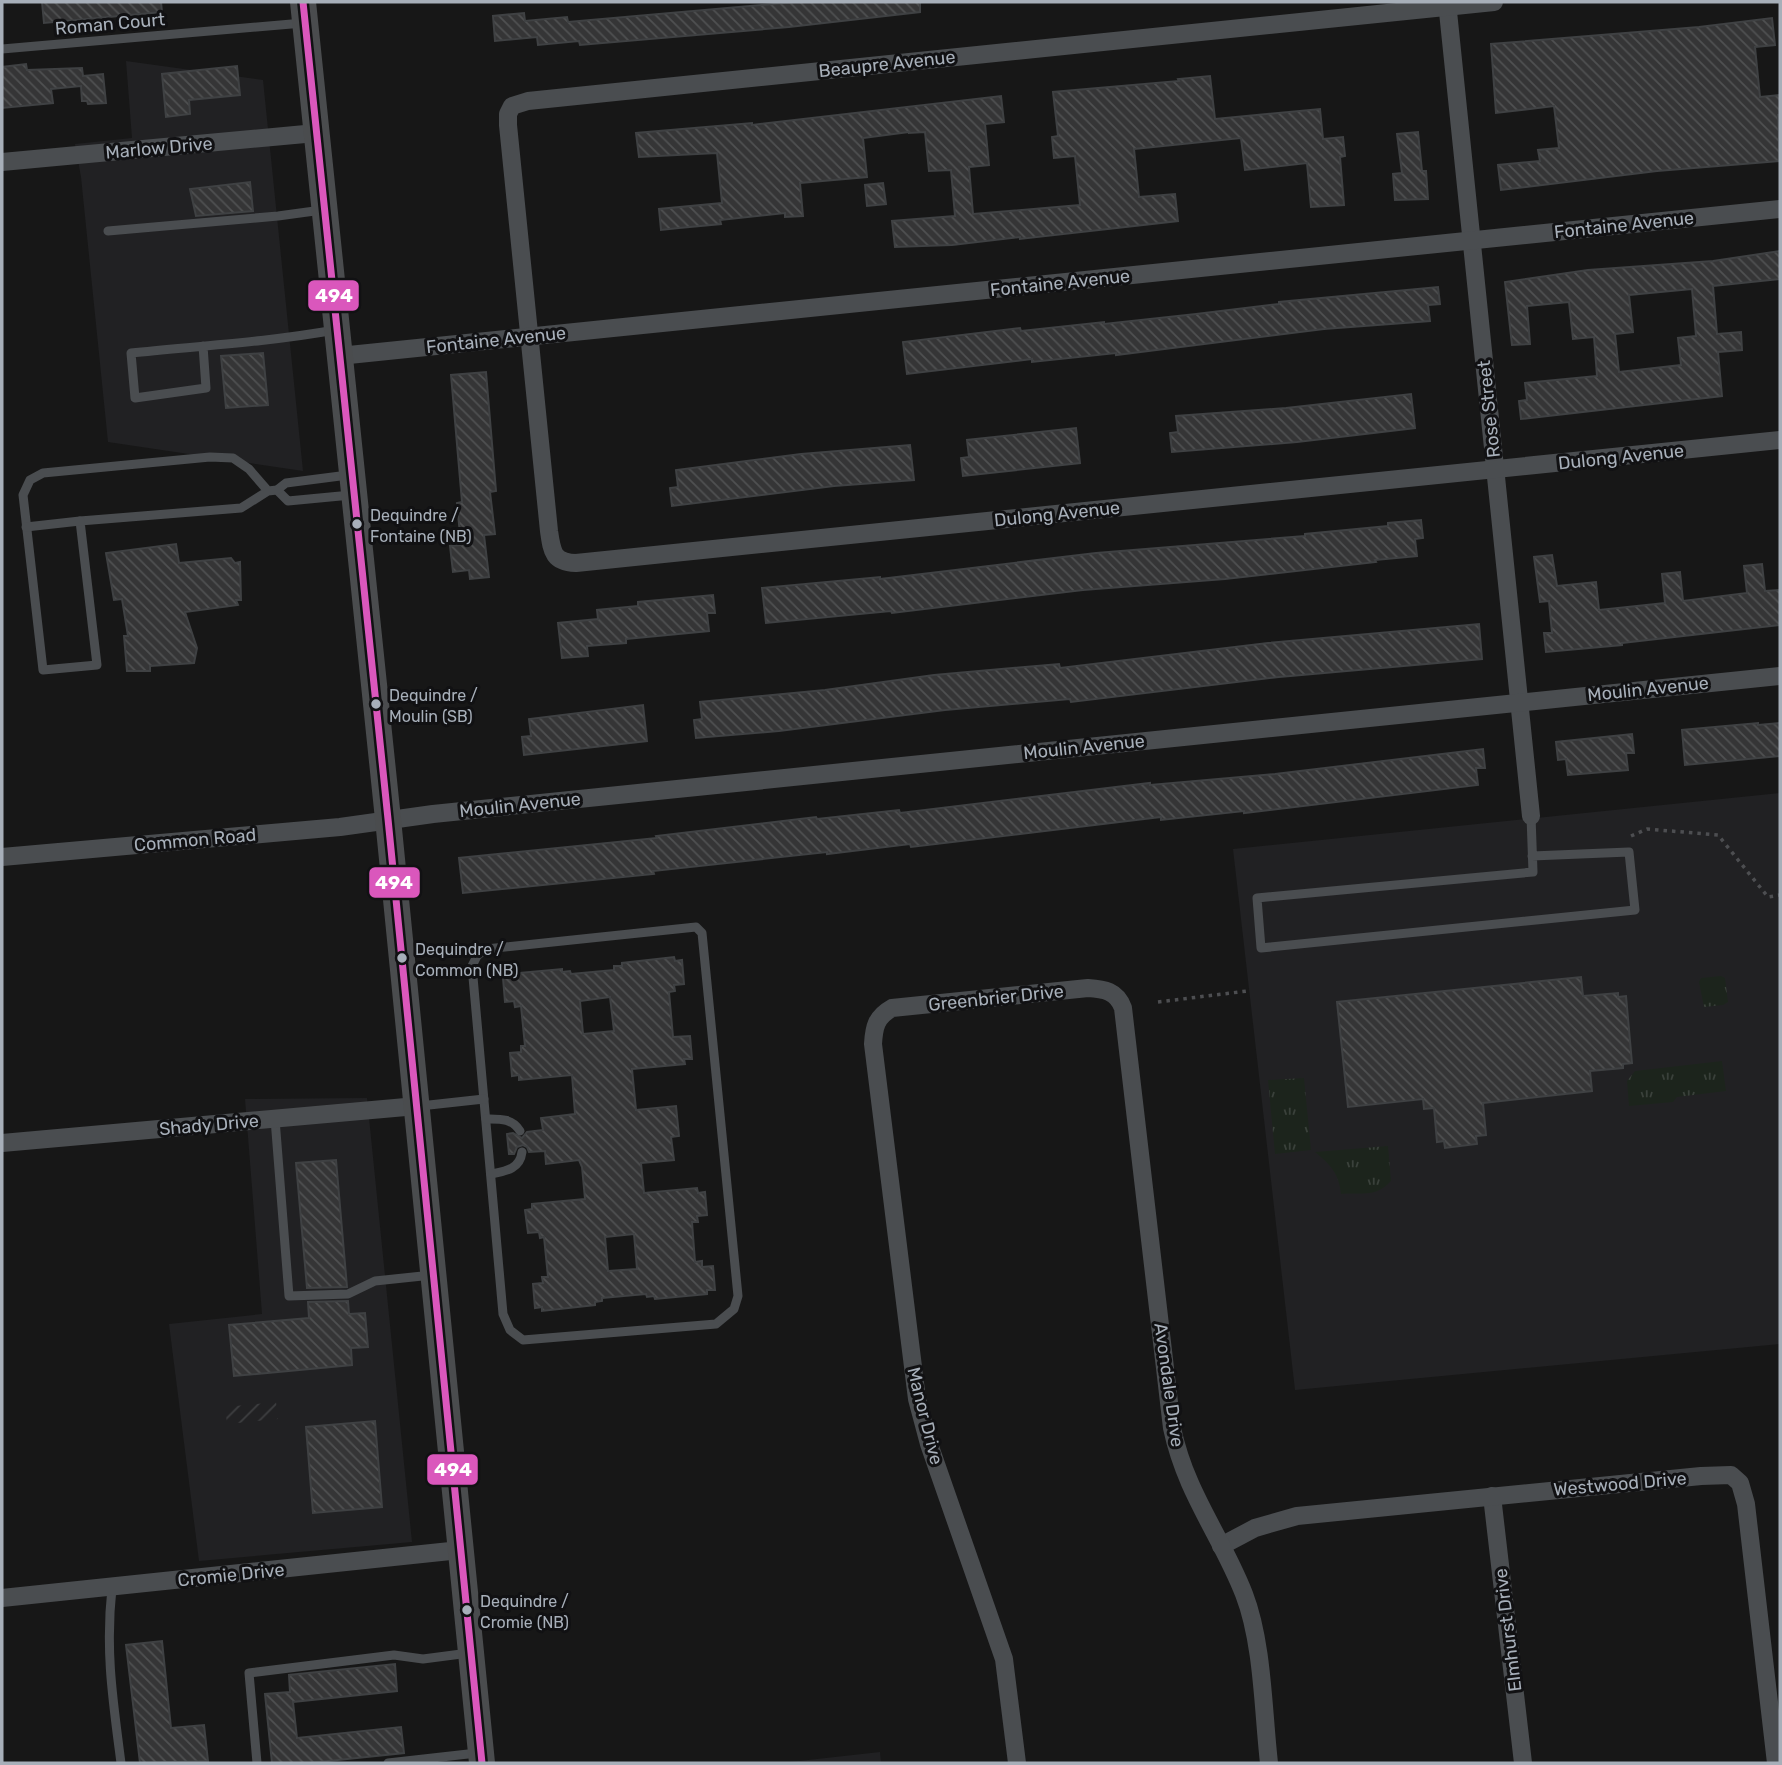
<svg xmlns="http://www.w3.org/2000/svg" width="1782" height="1765" viewBox="0 0 1782 1765" font-family="Rubik,sans-serif">
<style>
.built{fill:#212123}
.industrial{fill:url(#industrial-furrows)}
.grass{fill:url(#grass-tufts)}
.building{fill:url(#building-back-hatch);stroke:#3f4143;stroke-width:2;fill-rule:evenodd}
.lines{fill:none;stroke-linecap:round;stroke-linejoin:round}
.path{stroke:#4d4e51;stroke-width:3.5;stroke-dasharray:3.5 5;stroke-linecap:butt}
.lane{stroke:#4a4d50;stroke-width:9}
.street{stroke:#4a4d50;stroke-width:18}
.secondary{stroke:#4a4c4e;stroke-width:26}
.bus-1-casing{stroke:#111113;stroke-width:12}
.bus-1{stroke:#da57bc;stroke-width:7}
.bus-dot{fill:#a7afb9;stroke:#111113;stroke-width:2.5}
.labels{text-anchor:middle;dominant-baseline:central;stroke-width:6;stroke-linejoin:round;paint-order:stroke}
.bus-label{font-size:16px;fill:#a7afb9;stroke:#111113;text-anchor:start}
.street-label{font-size:18px;fill:#a7afb9;stroke:#111113}
.line-badge{stroke:#111113;stroke-width:2.5}
.badge-label{font-size:19px;text-anchor:middle;font-weight:bold;fill:#fff}
</style>
<defs>
<pattern id="industrial-furrows" width="10" height="10" patternUnits="userSpaceOnUse" patternTransform="scale(1.75)"><rect width="10" height="10" fill="#212123"/><path d="M-1 1l2-2M0 10L10 0M9 11l2-2" fill="none" stroke="#3e3f41"/></pattern>
<pattern id="grass-tufts" width="24" height="20" patternUnits="userSpaceOnUse" patternTransform="scale(1.75)"><rect width="24" height="20" fill="#1c241c"/><path d="M3 7l-1-3M5 7V3M7 7l1-3M15 17l-1-3M17 17v-4M19 17l1-3" fill="none" stroke="#3a413b"/></pattern>
<pattern id="building-back-hatch" width="6" height="6" patternUnits="userSpaceOnUse" patternTransform="scale(1.75)"><rect width="6" height="6" fill="#353536"/><path d="M-1 5l2 2M0 0l6 6M5-1l2 2" fill="none" stroke="#4f5051"/></pattern>
</defs>
<rect width="100%" height="100%" fill="#171717"/>
<!-- built -->
<g class="built">
<path d="M126 61 263 80 303 471 108 442 81 177 75 144 132 138Z"/>
<path d="M1780 793V1344L1295 1390 1233 849Z"/>
<path d="M367 1098 412 1542 199 1561 169 1324 262 1314 245 1099Z"/>
<path d="M880 1752 881 1763H781Z"/>
</g>
<!-- industrial -->
<path class="industrial" d="M276 1402 278 1419 227 1424 225 1407Z"/>
<!-- grass -->
<g class="grass">
<path d="M1721 976 1725 978 1728 1002 1723 1005 1704 1007 1699 982 1701 978Z"/>
<path d="M1722 1061 1726 1091 1677 1097 1673 1102 1629 1106 1627 1081 1635 1071Z"/>
<path d="M1304 1078 1311 1150 1275 1154 1268 1080Z"/>
<path d="M1388 1146 1391 1181C1375 1198 1363 1192 1341 1194 1339 1174 1331 1165 1315 1152Z"/>
</g>
<!-- building -->
<g class="building">
<path d="M42 2H161L162 12 44 23Z"/>
<path d="M796 2H920V12L789 27 580 45 579 41 538 45 537 37 495 41 493 16 524 13 525 21 567 17 568 22Z"/>
<path d="M1772 18 1775 45 1755 47 1760 97 1780 95V115H1778L1780 161 1657 171 1501 190 1498 165 1540 161 1538 150 1559 148 1554 106 1496 113 1491 44 1699 27Z"/>
<path d="M26 64 27 70 82 68 83 76 103 74 106 103 88 104 87 101H82L81 86 51 89 53 103 2 108V67Z"/>
<path d="M237 66 240 95 189 100 190 114 166 117 162 74Z"/>
<path d="M1210 76 1215 119 1320 109 1323 139 1343 137 1345 156 1340 157 1344 205 1311 207 1307 163 1245 170 1241 138 1134 149 1139 197 1175 194 1178 221 1020 239V237L952 245 895 247 892 221 955 216 951 170 929 171 925 132 909 133V132L863 138 867 177 800 183 803 216 785 217V213L720 220 721 224 679 228 661 230 659 209 722 203 717 153 639 157 636 133 752 123V125L1001 96 1004 122 985 124 989 165 969 167 973 214 1080 205 1075 156 1054 158 1052 137 1058 136 1053 92 1179 81 1178 79Z"/>
<path d="M1418 132 1422 171H1426L1428 199 1395 200 1393 174 1402 173 1397 134Z"/>
<path d="M250 182 253 211 196 216 190 189Z"/>
<path d="M883 183 886 204 867 206 865 185Z"/>
<path d="M1780 251V279L1713 286 1717 334 1741 332 1742 350 1718 352 1722 396 1521 419 1519 401 1527 400 1525 383 1597 376 1594 337 1573 339 1569 302 1527 306 1530 344 1512 345 1505 282 1588 270 1713 261ZM1692 289 1696 336 1678 338 1681 365 1619 372 1615 334 1633 332 1629 295Z"/>
<path d="M1438 287 1440 304 1428 305 1430 321 1324 329 1116 355V353L1032 362V359L907 374 903 342 1020 328 1021 331 1104 322V324L1196 314 1279 304V302Z"/>
<path d="M263 353 268 405 226 408 221 356Z"/>
<path d="M486 372 496 491 490 492 495 534 484 535 489 577 470 579 469 570 453 572 450 546 461 545 457 503 462 502 451 375Z"/>
<path d="M1411 394 1415 428 1297 442 1172 452 1170 433 1178 432 1176 416 1286 408Z"/>
<path d="M1076 428 1080 463 963 476 961 458 969 457 967 440Z"/>
<path d="M910 445 914 480 834 486 672 506 670 488 678 487 676 470 801 454Z"/>
<path d="M1421 520 1423 538 1415 539 1417 556 1375 560 1376 562 1225 579 1083 590 892 613 891 611 766 623 762 588 880 577V579L1096 553 1305 536V534L1388 526V523Z"/>
<path d="M176 544 179 563 231 558 235 563 240 562 241 600H236L238 605 185 612 197 648 194 663 150 666V671H127L124 636H128L122 599 114 600 106 553Z"/>
<path d="M1552 555 1557 586 1596 582 1599 610 1665 603 1662 574 1680 572 1683 601 1747 593 1744 566 1762 564 1765 591 1780 590V625L1622 643V645L1546 652 1544 633H1552L1549 601 1540 602 1534 557Z"/>
<path d="M713 595 715 613H707L709 631 626 639V643L587 646 588 656 562 658 558 623 598 619 597 610 638 606V602Z"/>
<path d="M1479 624 1482 659 1279 677 1071 702 1070 699 945 710 779 731 696 738 694 720 702 719 700 702 825 690 934 675 1059 664 1060 668 1268 643Z"/>
<path d="M643 705 647 741 524 755 522 737 531 736 529 719Z"/>
<path d="M1758 723V725L1780 723V756L1685 765 1682 730Z"/>
<path d="M1632 734 1634 753H1626L1628 770 1568 775 1566 759 1558 760 1556 742Z"/>
<path d="M1483 749 1485 768H1476L1478 785 1244 813V811L1161 820V817L911 847 910 844 827 854V852L653 871 654 874 463 893 459 858 657 838 656 836 816 817 817 819 899 810 900 813 1150 783V785L1275 774Z"/>
<path d="M674 957 675 961 682 960 684 984 674 985 675 991 669 992 673 1037 690 1036 692 1059H684L685 1064 632 1069 636 1110 676 1106 679 1136 671 1137 674 1160 641 1163 644 1193 697 1188 698 1193 705 1192 707 1215 697 1216 698 1222H692L695 1262 702 1261V1267L713 1266 715 1290H707V1294L655 1299 654 1296 647 1297 646 1294 602 1298V1301L595 1302V1305L542 1311V1307L535 1308 533 1284 543 1283 542 1277H548L544 1237 540 1238 539 1232 528 1233 525 1210 532 1209V1204L585 1199 582 1167 579 1160 546 1164 545 1151 529 1152 527 1147 523 1145 517 1147 514 1154H509L507 1134 513 1133 522 1138 527 1132 543 1130 541 1118 575 1114 572 1075 519 1080V1075L512 1076 510 1053 521 1052V1046H525L521 1006 515 1007 514 1001 505 1002 503 978 510 977 509 974 562 969V972L570 971 571 974 614 970V966H622V963ZM610 997 614 1031 583 1034 580 1001ZM634 1234 637 1269 608 1271 605 1237Z"/>
<path d="M1581 977 1583 996 1618 993V997L1626 996 1632 1063 1623 1064V1068L1590 1071 1592 1091 1483 1103 1486 1135 1476 1136 1477 1144 1445 1148 1444 1141 1437 1142 1434 1108 1424 1109 1423 1099 1348 1107 1337 1002Z"/>
<path d="M336 1160 347 1287 307 1288 296 1163Z"/>
<path d="M348 1301 349 1314 365 1313 368 1347 351 1348 352 1365 234 1376 229 1325 309 1318 308 1302Z"/>
<path d="M375 1421 382 1507 313 1513 306 1427Z"/>
<path d="M162 1641 171 1728 204 1725 208 1761 140 1763 126 1645Z"/>
<path d="M395 1664 397 1691 293 1702 297 1738 401 1727 404 1753 309 1763H272L265 1694 290 1692 289 1675Z"/>
</g>
<g class="lines">
<!-- path -->
<g class="path">
<path d="M1631 836 1647 829 1718 835 1768 897 1780 895"/>
<path d="M1158 1002 1247 991"/>
</g>
<!-- lane -->
<g class="lane">
<path d="M2 49 303 23"/>
<path d="M108 231 278 216 322 210"/>
<path d="M203 346 206 388 135 398 131 353C199 346 268 342 335 330"/>
<path d="M277 490 288 501 351 495"/>
<path d="M268 491 249 469 233 458 210 457 43 473 30 480 23 495 43 670 97 665 80 521 241 508 268 491 277 490 286 483 348 475"/>
<path d="M26 527 80 521"/>
<path d="M1531 816 1533 872 1257 898 1261 948 1635 910 1629 852 1532 856"/>
<path d="M696 927 702 933 738 1296 734 1309 716 1324 523 1340 510 1330 503 1314 472 966 477 956 486 949Z"/>
<path d="M420 1106 484 1099"/>
<path d="M275 1119 289 1296 348 1294 375 1281 432 1275"/>
<path d="M486 1119C500 1119 512 1118 520 1131"/>
<path d="M491 1174C506 1171 520 1169 522 1152"/>
<path d="M112 1588C105 1651 113 1701 121 1763"/>
<path d="M257 1763 249 1673 394 1655 423 1659 469 1653"/>
<path d="M388 1763 477 1753"/>
</g>
<!-- street -->
<g class="street">
<path d="M1447 2 1531 816"/>
<path d="M1494 2 528 101 512 106 508 114V125L549 531C552 552 553 562 576 563L1780 440"/>
<path d="M2 162 316 133"/>
<path d="M339 356 1780 209"/>
<path d="M2 857 340 827 433 814 1780 676"/>
<path d="M2 1143 417 1106"/>
<path d="M1492 1496 1523 1763"/>
<path d="M1221 1546 1255 1528 1297 1516 1701 1476 1731 1475 1740 1483 1746 1504 1776 1763"/>
<path d="M2 1598 460 1550"/>
<path d="M1017 1763 1004 1659 929 1444 917 1399 873 1044C874 1027 876 1017 892 1008L1088 988C1104 989 1117 991 1123 1008L1172 1428C1186 1494 1221 1535 1244 1594 1263 1643 1263 1711 1269 1763"/>
</g>
<!-- secondary -->
<path class="secondary" d="M303 2 388 819 482 1763"/>
<defs>
<path id="bus-1" d="M303 2 388 819 482 1763"/>
</defs>
<!-- bus-1 casing -->
<use href="#bus-1" class="bus-1-casing"/>
<!-- bus-1 -->
<use href="#bus-1" class="bus-1"/>
</g>
<!-- markers -->
<g class="bus-dot">
<circle cx="357" cy="524" r="6"/>
<circle cx="376" cy="704" r="6"/>
<circle cx="402" cy="958" r="6"/>
<circle cx="467" cy="1610" r="6"/>
</g>
<g class="labels">
<!-- bus labels -->
<g class="bus-label">
<text x="370" y="515">Dequindre /<tspan x="370" dy="21">Fontaine (NB)</tspan></text>
<text x="389" y="695">Dequindre /<tspan x="389" dy="21">Moulin (SB)</tspan></text>
<text x="415" y="949">Dequindre /<tspan x="415" dy="21">Common (NB)</tspan></text>
<text x="480" y="1601">Dequindre /<tspan x="480" dy="21">Cromie (NB)</tspan></text>
</g>
<!-- street labels -->
<g class="street-label">
<text transform="translate(110 24) rotate(-5)">Roman Court</text>
<text transform="translate(887 64) rotate(-6)">Beaupre Avenue</text>
<text transform="translate(159 148) rotate(-5)">Marlow Drive</text>
<text transform="translate(1624 225) rotate(-6)">Fontaine Avenue</text>
<text transform="translate(1060 283) rotate(-6)">Fontaine Avenue</text>
<text transform="translate(496 340) rotate(-6)">Fontaine Avenue</text>
<text transform="translate(1489 409) rotate(-96)">Rose Street</text>
<text transform="translate(1621 457) rotate(-6)">Dulong Avenue</text>
<text transform="translate(1057 514) rotate(-6)">Dulong Avenue</text>
<text transform="translate(1648 689) rotate(-6)">Moulin Avenue</text>
<text transform="translate(1084 747) rotate(-6)">Moulin Avenue</text>
<text transform="translate(520 805) rotate(-6)">Moulin Avenue</text>
<text transform="translate(195 840) rotate(-5)">Common Road</text>
<text transform="translate(996 998) rotate(-6)">Greenbrier Drive</text>
<text transform="translate(209 1125) rotate(-5)">Shady Drive</text>
<text transform="translate(1169 1385) rotate(82)">Avondale Drive</text>
<text transform="translate(925 1416) rotate(76)">Manor Drive</text>
<text transform="translate(1620 1484) rotate(-5)">Westwood Drive</text>
<text transform="translate(231 1575) rotate(-6)">Cromie Drive</text>
<text transform="translate(1508 1630) rotate(-97)">Elmhurst Drive</text>
</g>
</g>
<g class="line-badge">
<rect x="307" y="279" width="53" height="33" rx="7" fill="#da57bc"/>
<rect x="368" y="866" width="53" height="33" rx="7" fill="#da57bc"/>
<rect x="426" y="1453" width="53" height="33" rx="7" fill="#da57bc"/>
</g>
<g class="badge-label">
<text x="334" y="302">494</text>
<text x="394" y="889">494</text>
<text x="453" y="1476">494</text>
</g>
<!-- border -->
<rect width="1782" height="1765" fill="none" stroke="#a7afb9" stroke-width="7"/>
</svg>
